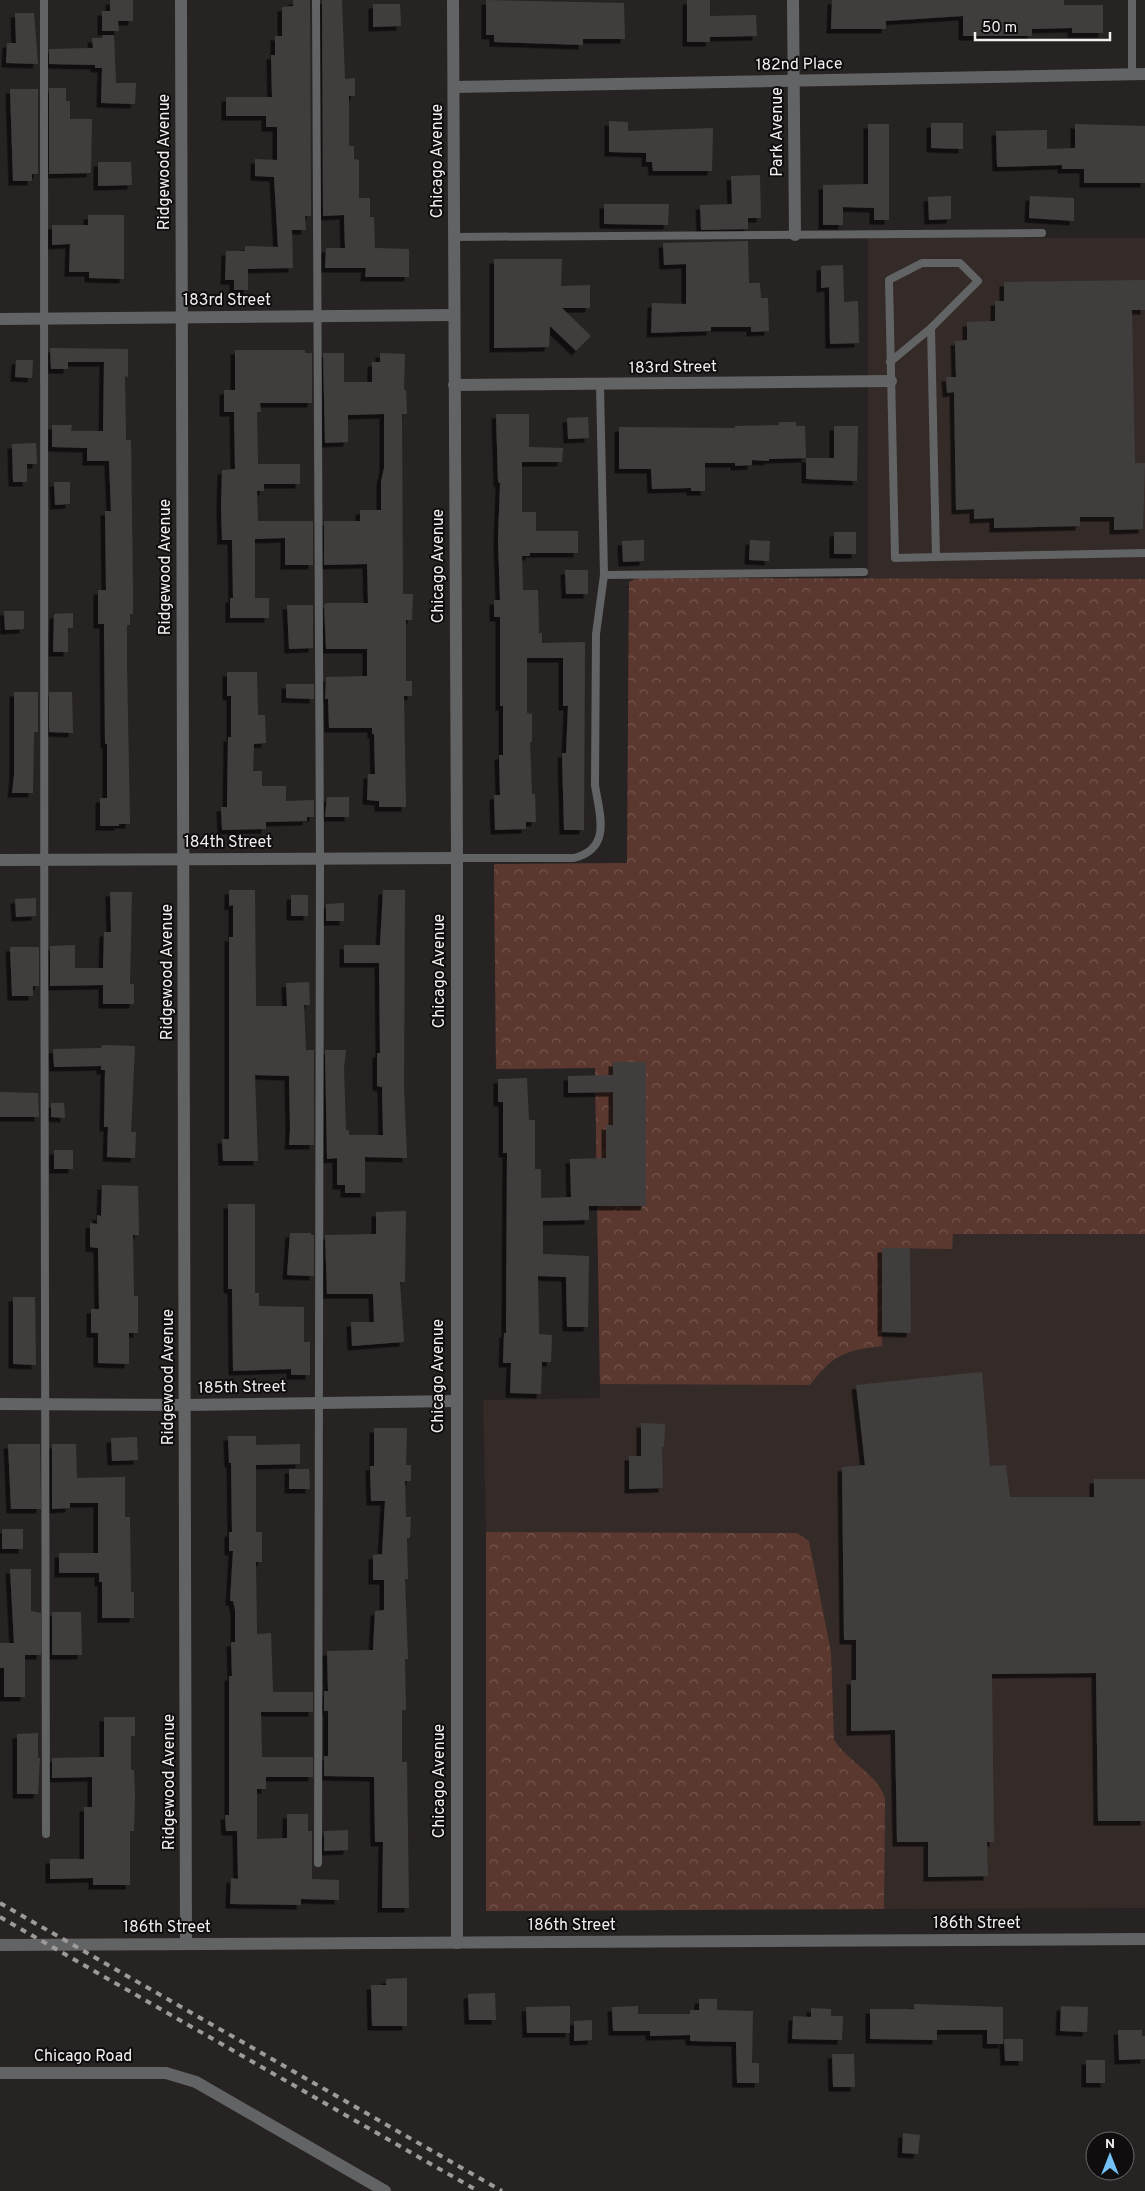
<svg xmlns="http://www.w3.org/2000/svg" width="1145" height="2191" viewBox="0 0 1145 2191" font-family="Overpass,sans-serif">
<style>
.built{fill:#342a28}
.park{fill:url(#park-crowns)}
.building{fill:#413e3d;filter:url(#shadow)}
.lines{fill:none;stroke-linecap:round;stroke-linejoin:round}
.service{stroke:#616364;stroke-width:8}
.minor{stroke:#616364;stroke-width:12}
.tertiary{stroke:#616364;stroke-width:12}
.rail{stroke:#9d9a99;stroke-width:4;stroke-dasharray:6 6;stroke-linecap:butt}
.labels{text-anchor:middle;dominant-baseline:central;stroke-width:4;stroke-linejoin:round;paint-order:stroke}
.street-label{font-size:16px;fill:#f2efef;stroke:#0f0d0d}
</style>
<defs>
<pattern id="park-crowns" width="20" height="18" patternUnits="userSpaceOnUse" patternTransform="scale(1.25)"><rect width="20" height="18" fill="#5b382f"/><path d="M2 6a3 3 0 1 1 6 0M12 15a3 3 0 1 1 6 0" fill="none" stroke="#73554d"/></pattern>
<filter id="shadow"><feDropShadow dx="-4.5" dy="4.5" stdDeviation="0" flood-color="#0009"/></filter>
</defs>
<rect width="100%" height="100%" fill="#272322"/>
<!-- built -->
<path class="built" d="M868 238H1145V1908L486 1911V1532L483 1400 600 1398 595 1068 496 1069 494 864 627 863 629 582 637 578 868 579Z"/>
<!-- park -->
<g class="park">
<path d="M637 578 1145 579V1234H953L952 1249 883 1248 882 1346C844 1351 834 1354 810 1385L600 1384 595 1068 496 1069 494 864 627 863 629 582Z"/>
<path d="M486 1532 797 1533 809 1541 831 1652 834 1740C847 1761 879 1775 885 1799L884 1909 486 1911Z"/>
</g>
<!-- building -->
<g class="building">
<path d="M110 0H133V21H118L119 31H102V11H110Z"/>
<path d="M293 0H310L311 216H305L306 230H292L293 268 248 269V290H234V280H225L226 251H245V246L278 247 274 177 255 176V159L277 160V127H266V116H226V97H272L271 55H275V36H282V7L293 6Z"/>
<path d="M322 0H342L345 79 355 78V96H349V146H354V159L359 160V198H370V217H374L375 248 409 249V277H365L366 268H325L326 248H345L344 215 323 216Z"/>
<path d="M486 0 624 3 625 39H583V45L494 42V35H486Z"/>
<path d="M687 0H710V16L756 15 757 36 710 37V42H687Z"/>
<path d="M832 0H1064V5H1103V33H1072V28L1032 29V36H963V16L886 21V29H831Z"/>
<path d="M373 4H400L401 26 373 27Z"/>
<path d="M15 13H34L38 64 6 63 7 43H16Z"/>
<path d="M103 35H114L116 83H136L135 104 101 103 102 68H95V65L49 64V49L93 48 92 38H102Z"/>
<path d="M49 88H66V101H70V119H92L91 173 49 174Z"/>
<path d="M10 89H38V174H32V181H13Z"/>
<path d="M609 121 628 122V131L713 128 712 171H653L652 162H646V153L609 152Z"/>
<path d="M931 123H963V149L931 148Z"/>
<path d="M868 124H889V220H874V208L843 207V225H823V185L868 184Z"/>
<path d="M1075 124 1145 126V183H1084V169H1062V165L997 167 996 131 1047 130V149L1075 148Z"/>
<path d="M98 162H131L132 185 98 186Z"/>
<path d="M760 175 761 218H748V229L701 230 700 205 732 204 731 176Z"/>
<path d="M951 196V219L929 220 928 197Z"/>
<path d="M1030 196 1074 198V221L1029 218Z"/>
<path d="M604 204H669L668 225 604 224Z"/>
<path d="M88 215H124V279L89 278V272H69L70 244 52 245V225H88Z"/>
<path d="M748 241 749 283H760L761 298H768L769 331 751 332V327H711V331L651 333 652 303 686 304V264L664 265 663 243Z"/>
<path d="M494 259H562L561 286 590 285V308H562L591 336 576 351 550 326 549 347 494 348Z"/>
<path d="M843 265 844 302 858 301 859 343 830 344 829 287 821 288V266Z"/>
<path d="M1145 280V310H1132L1135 463H1145L1143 529 1114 530V517H1080V526L994 528V518L974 519V509L956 510 954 392 947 393 946 377H956L955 341 967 340V322L995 321V301H1004V282Z"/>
<path d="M50 348 128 349V377L125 376 126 440H131L133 591V614H130V625H127V663L130 824H119V826H100V798H107V744H105L104 624H98V590H106L105 511H111L109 461H87V448L52 447V425H72L71 431H103L104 362H68V369H51Z"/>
<path d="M235 350H305V353H312V403H260L261 412H257L258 464H300V484H264V491H257L258 521H313V565H285V538L255 539V598H269V618H230V598H233L232 540H222L221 508 222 470 235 469 234 412H224V390H235Z"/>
<path d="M323 353H344V382H372V362H380V353L405 354 404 390H406L407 414H402L403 594H413L412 620H406V681H412V696H404L406 807H379V801L367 800 368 774H375L374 734H372V728H329L328 699H325L326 677 367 676V649H326L324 605 326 603H368L367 564 324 565V521H360V510H381V481L384 468V414L348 415V442L325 443Z"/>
<path d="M16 360H33L32 378 15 377Z"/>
<path d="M496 414H529V447L563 448 562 462H522V512H536V531H578V553H530V556H522L523 590H538L539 633H542V643L585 642 584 830H564L562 753H566L568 706H563V658H527V713L532 714V742H530L532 794H535L536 822H526V829L495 830 494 795H500L499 755H503V706H500V617H494V600H500L498 540 500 483 498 482Z"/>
<path d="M588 417 589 438 568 439 567 418Z"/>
<path d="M779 422H796V426H805L806 458 769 459V461L752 460V465L735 466V463H705V491H691V488L652 489 651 469H619V427L735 428V426L779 425Z"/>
<path d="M834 426H858L857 481 806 479V458H834Z"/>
<path d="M36 443 37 464H27V482H13L12 444Z"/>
<path d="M54 482H70V504L55 505Z"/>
<rect x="834" y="532" width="22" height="22"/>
<path d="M644 540V561L623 562 622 541Z"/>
<path d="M750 540 770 541 769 561 749 560Z"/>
<path d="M565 570H588V594H566Z"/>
<path d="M287 605H313V648L289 649Z"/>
<path d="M4 611H24V629L5 630Z"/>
<path d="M73 613V628H68V652H53L54 614Z"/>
<path d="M227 672H257L258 715H265L266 743 254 744 253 771H262V786H286V801L314 800V817H307V821L266 822V829L222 830 221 807H227L228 737H231V696H227Z"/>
<path d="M286 684H314V699L286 698Z"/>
<path d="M14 692H38V732H34L33 793H12L14 775Z"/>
<path d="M49 692H72L73 733 49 732Z"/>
<path d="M327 797H349V817H325Z"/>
<path d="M229 890H255L256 1006H287L286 983 309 982 310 1005H304L306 1050H314V1145H289L290 1130 289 1076 255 1075 258 1161H223L222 1139H229V937H233V905L229 906Z"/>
<path d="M383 890H405L404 1087 407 1158 365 1157V1193H345V1185H337V1158L327 1159 325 1050H346L344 1068 346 1131 349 1130V1135H383L382 1087 377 1086V1053H380L379 963H344V945H380Z"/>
<path d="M110 892H132L130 984H134V1004H103V985L50 986V946L75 945V968H103L104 932H111Z"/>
<rect x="291" y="895" width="17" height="21"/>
<path d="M36 898V916L16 917 15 899Z"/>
<path d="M344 903V921H326V904Z"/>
<path d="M10 947H39V986H33V996H12Z"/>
<path d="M102 1045 135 1046 131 1132H136L135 1158 107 1157 108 1127H104L105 1070H101V1066L54 1067 53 1049 101 1048Z"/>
<path d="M613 1062H646V1206H589V1220L543 1221V1254L589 1256 588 1327H567L566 1277 538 1276 539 1334 552 1335 551 1362H542L541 1394 510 1393 511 1363H503L504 1333H506L507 1153H503V1102H498V1079L527 1078 529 1120H535V1169H541V1198L571 1197 570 1159 606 1158V1125H613V1092L568 1093V1076L613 1075Z"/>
<path d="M0 1092 38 1093 39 1117H0Z"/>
<path d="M51 1103H64L65 1118 51 1117Z"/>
<rect x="54" y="1150" width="19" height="19"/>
<path d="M102 1185 138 1186 139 1235H133L134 1296H138V1333H129V1364L98 1363V1333H91V1309H99L98 1248 90 1247V1223L97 1224V1215L101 1216Z"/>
<path d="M228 1204H255V1293H259V1306L304 1307V1342H310V1375H291V1369L233 1371 232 1289H228Z"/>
<path d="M406 1211 405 1282H400L404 1342 352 1346 351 1322H374L373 1294H327L325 1235 376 1234V1212Z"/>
<path d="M290 1233H311V1235H314V1276L287 1275Z"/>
<path d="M882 1248H910L911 1333 882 1332Z"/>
<path d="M13 1297H35L36 1365 13 1364Z"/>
<path d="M982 1372 990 1466 1006 1465 1010 1497H1094V1479H1145V1821H1098L1096 1673 992 1674 994 1842H987L988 1876 928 1877V1842H897L895 1730 851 1731V1680H856V1640H844L842 1467 865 1465 856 1385Z"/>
<path d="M641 1423 665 1424 664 1447H662L663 1488 629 1489V1456H641Z"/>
<path d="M374 1428H407L406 1465H411V1481H405L406 1517H411L410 1538H407L408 1579H405L408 1659H405L406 1710H402V1762H407L409 1908H382L383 1842H375L374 1777 324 1776V1756H328V1711H324V1691H328L327 1651 373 1650 375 1611 384 1610V1580H373V1555L382 1554 385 1501H371L370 1466H374Z"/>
<path d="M228 1436H256V1445L300 1444V1464L256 1465V1532H262V1562H256L257 1634 271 1633 273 1692H313V1712H261L262 1757H313V1777H266V1789H257V1839L287 1838V1814H308V1831H312V1879L339 1880V1900L301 1899V1905L230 1904 231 1878 238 1879 237 1831H226L225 1815H229V1676H232L231 1642H235V1610L233 1601H230L233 1551H229V1532H232L231 1463H229Z"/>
<path d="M137 1437 138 1460 112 1461 111 1438Z"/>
<path d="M8 1444H40L41 1509H11Z"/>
<path d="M52 1444H76L77 1478 125 1477V1517H130L131 1592H134V1618H102V1582H99V1573H59V1553H98V1503H70V1508L52 1509Z"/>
<path d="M289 1469H309L310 1489H289Z"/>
<rect x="2" y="1529" width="21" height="20"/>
<path d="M10 1569H31V1611L41 1613V1655H25V1697H4V1668H0V1643H14Z"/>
<path d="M52 1612H81L82 1655H52Z"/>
<path d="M104 1717H135V1736H131V1770H134L135 1795 134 1831H130V1885H93V1878L50 1879V1859H84V1807H92V1777L52 1778V1758L104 1757Z"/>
<path d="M38 1733V1758H40L38 1794H17V1734Z"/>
<path d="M348 1830V1850L324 1851V1831Z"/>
<path d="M407 1978V2026H372L371 1985H386V1979Z"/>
<path d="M495 1993 496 2020H469L468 1994Z"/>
<path d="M699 1999H717V2010L753 2011 752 2063H759V2083H737L736 2042 690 2041V2035L650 2036V2031H613L612 2007 638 2006V2014H690V2010H699Z"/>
<path d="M914 2004 1003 2007V2044H987V2030H937V2040L870 2039V2009H914Z"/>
<path d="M570 2006V2033H527L526 2007Z"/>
<path d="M1061 2006 1088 2007 1087 2032 1060 2031Z"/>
<path d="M811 2008 831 2009V2016H843L842 2040 792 2039 793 2016 811 2017Z"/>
<path d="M592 2020V2040L574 2041V2021Z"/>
<path d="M1118 2030H1142V2036H1145V2059L1119 2060Z"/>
<path d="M1004 2039H1023V2061H1005Z"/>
<path d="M832 2054H854L855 2087H833Z"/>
<rect x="1086" y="2060" width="19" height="23"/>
<path d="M903 2133 920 2135 918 2154 902 2153Z"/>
</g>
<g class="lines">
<!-- service -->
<g class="service">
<path d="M44 0C40 611 48 1223 46 1834"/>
<path d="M316 0 320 858 318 1863"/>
<path d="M1132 75V0"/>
<path d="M454 237 1042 233"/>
<path d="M890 362 931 328"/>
<path d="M936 557 895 558 889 280 922 263H960L978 281 931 328 936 557 1145 553"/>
<path d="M604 575 864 572"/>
<path d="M457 858H574C613 848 599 813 595 785L596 634 604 575 600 385"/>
</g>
<!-- minor -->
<g class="minor">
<path d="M181 0 186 1944"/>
<path d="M453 0 457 858V1943"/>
<path d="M793 0 795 235"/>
<path d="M454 87 1145 74"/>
<path d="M0 319 454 315"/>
<path d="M454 385 891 381"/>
<path d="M0 860 457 858"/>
<path d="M0 1404 186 1405 455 1401"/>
<path d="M0 2073H166L196 2082 385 2191"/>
</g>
<!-- tertiary -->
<path class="tertiary" d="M0 1945 1145 1939"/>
<!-- rail -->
<g class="rail">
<path d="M0 1903 502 2191"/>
<path d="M0 1917 478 2191"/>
</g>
</g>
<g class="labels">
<!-- street labels -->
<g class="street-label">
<text transform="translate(799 65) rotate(-1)">182nd Place</text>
<text transform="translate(778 132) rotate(-90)">Park Avenue</text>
<text transform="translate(438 161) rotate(-90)">Chicago Avenue</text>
<text transform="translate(165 162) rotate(-90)">Ridgewood Avenue</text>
<text x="227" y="301">183rd Street</text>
<text transform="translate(673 368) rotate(-1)">183rd Street</text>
<text transform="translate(439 566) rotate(-90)">Chicago Avenue</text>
<text transform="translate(166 567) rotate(-90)">Ridgewood Avenue</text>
<text x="228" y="843">184th Street</text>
<text transform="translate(440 971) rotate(-90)">Chicago Avenue</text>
<text transform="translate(168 972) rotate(-90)">Ridgewood Avenue</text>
<text transform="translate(439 1376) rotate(-90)">Chicago Avenue</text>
<text transform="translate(169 1377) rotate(-90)">Ridgewood Avenue</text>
<text transform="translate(242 1388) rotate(-1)">185th Street</text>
<text transform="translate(440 1781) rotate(-90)">Chicago Avenue</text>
<text transform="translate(170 1782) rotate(-90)">Ridgewood Avenue</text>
<text x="977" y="1924">186th Street</text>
<text x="572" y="1926">186th Street</text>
<text x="167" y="1928">186th Street</text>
<text x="83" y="2057">Chicago Road</text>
</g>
</g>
<!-- north arrow -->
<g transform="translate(1110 2156)"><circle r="24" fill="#0f0d0d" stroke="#6a6767"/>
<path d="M0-4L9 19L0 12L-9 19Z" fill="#73c1f5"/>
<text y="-8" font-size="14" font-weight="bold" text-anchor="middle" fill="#f2efef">N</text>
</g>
<!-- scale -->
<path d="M975 32v8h135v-8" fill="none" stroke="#f2efef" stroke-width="2.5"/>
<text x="982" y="32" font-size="15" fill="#f2efef" stroke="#0f0d0d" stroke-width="4" paint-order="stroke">50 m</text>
</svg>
